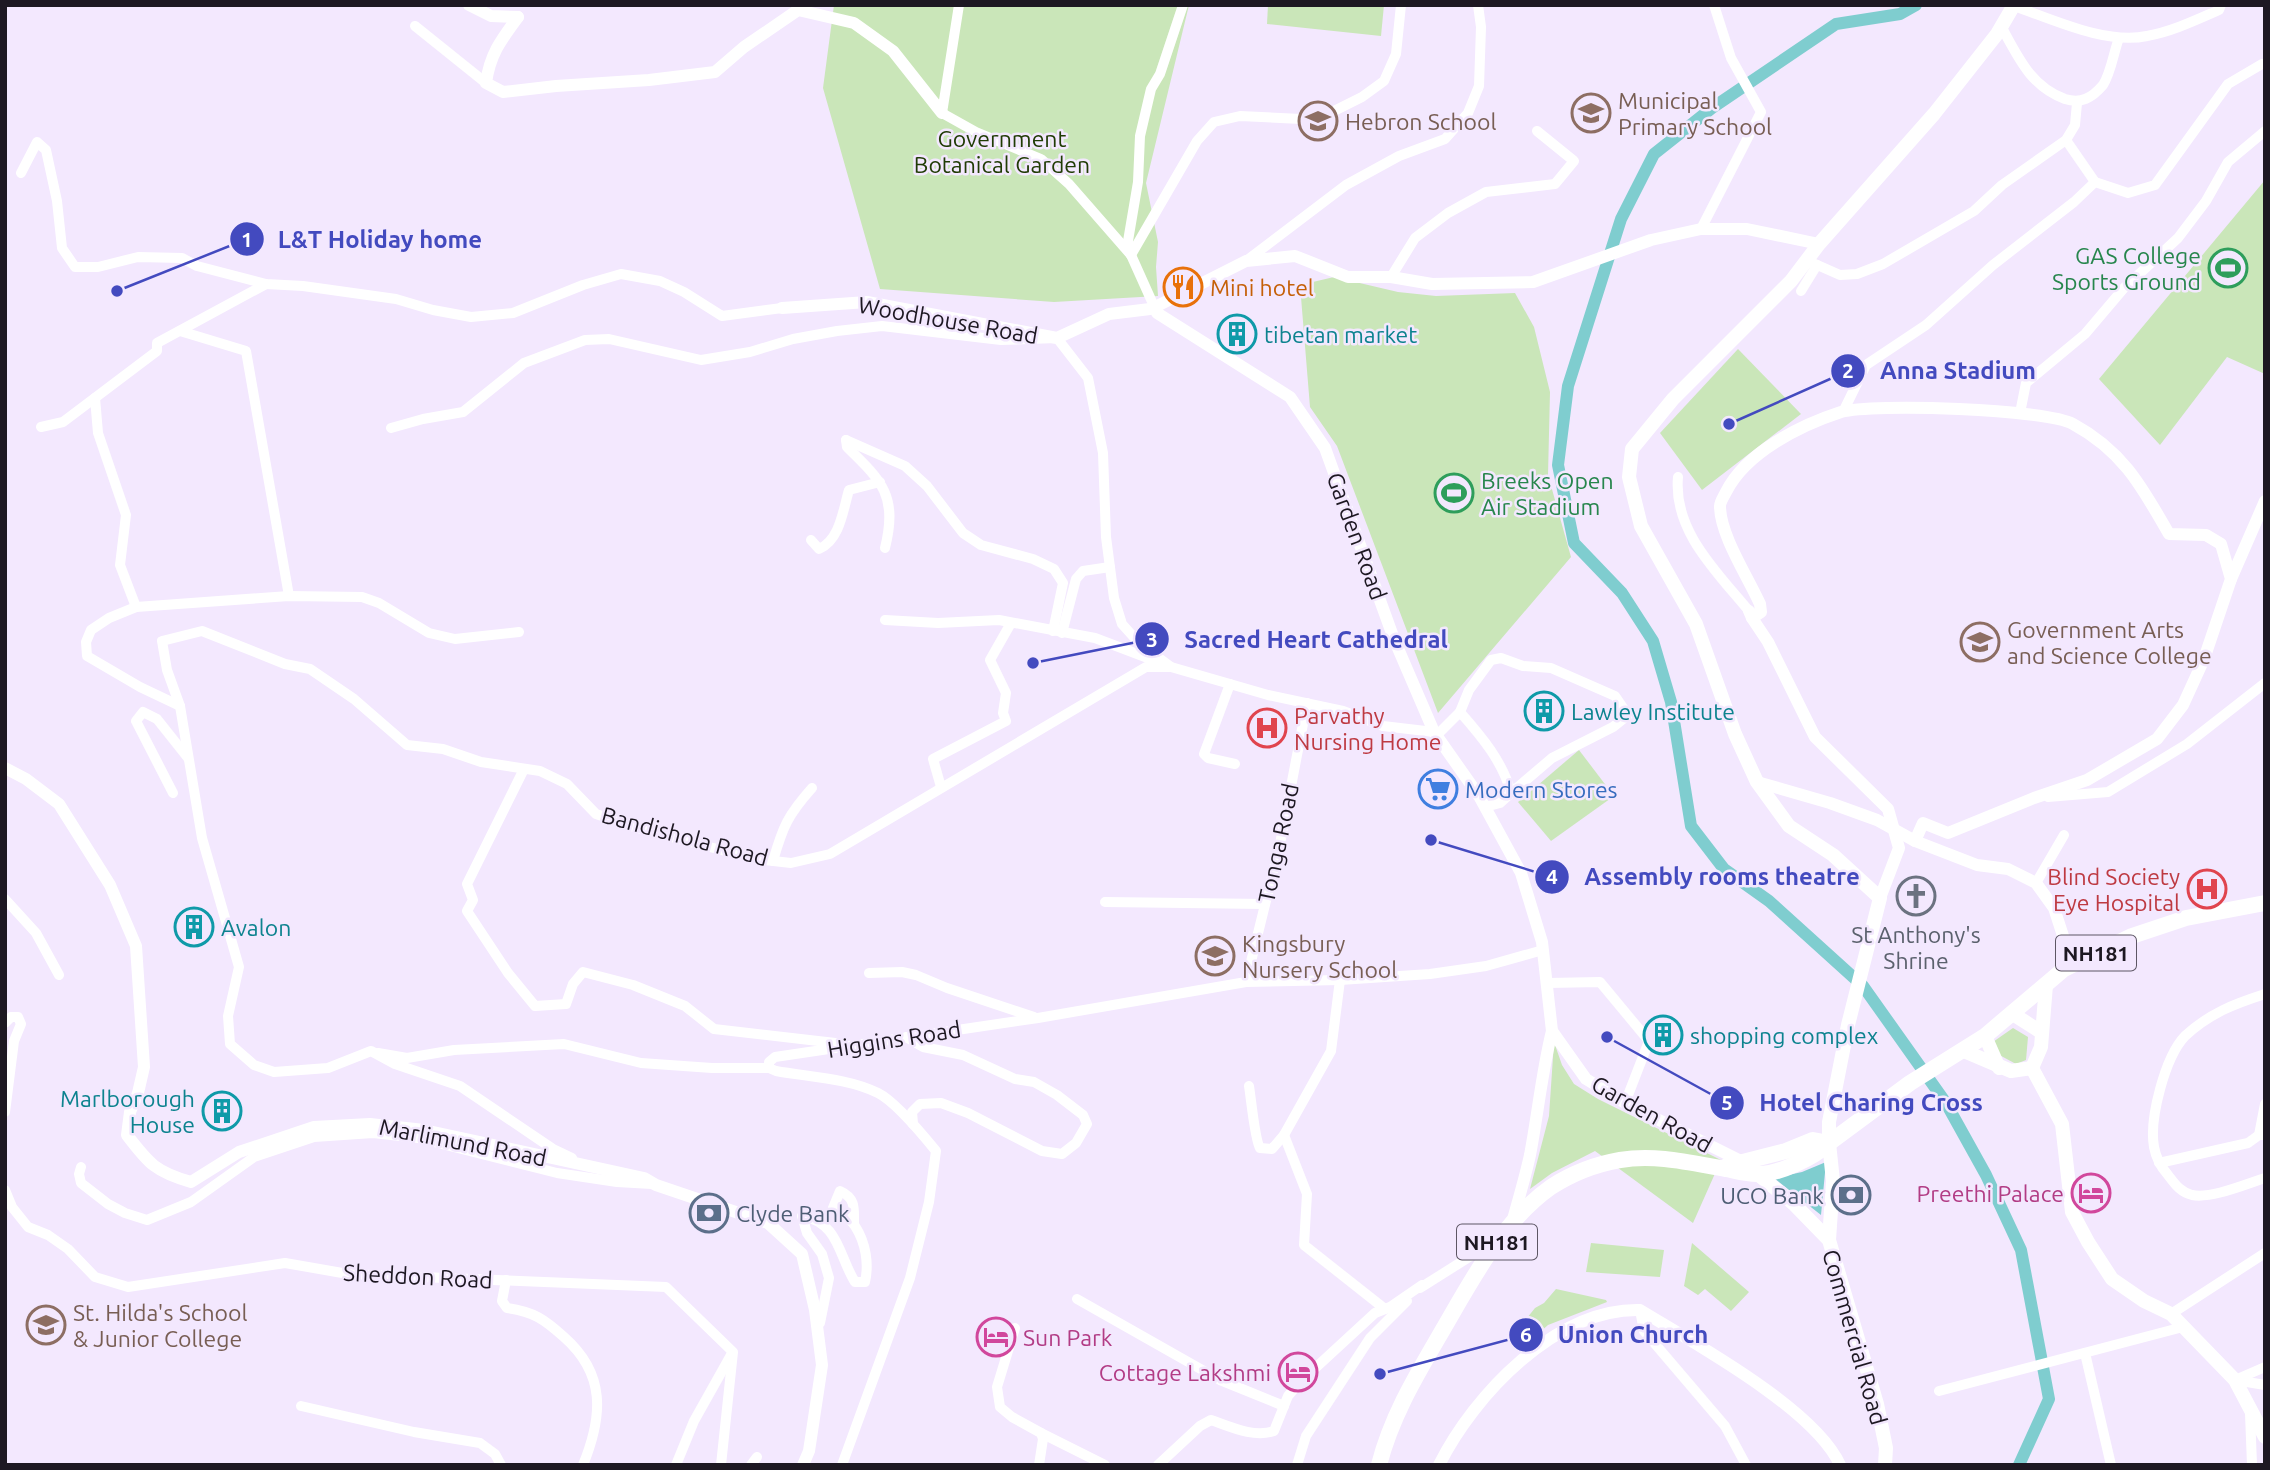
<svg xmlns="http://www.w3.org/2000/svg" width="2270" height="1470" viewBox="0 0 2270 1470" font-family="Ubuntu,sans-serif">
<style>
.green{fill:#cae6b9}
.water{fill:#7fcdcf}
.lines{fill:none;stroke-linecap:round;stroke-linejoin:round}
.canal{stroke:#7fcdcf;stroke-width:12}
.minor{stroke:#fff;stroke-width:10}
.tertiary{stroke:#fff;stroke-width:12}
.secondary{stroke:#fff;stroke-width:14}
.primary{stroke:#fff;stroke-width:14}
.trunk{stroke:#fff;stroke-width:16}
.labels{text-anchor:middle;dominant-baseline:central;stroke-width:5;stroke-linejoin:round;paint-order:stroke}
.shield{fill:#f3e8fe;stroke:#5d5664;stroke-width:2}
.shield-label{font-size:21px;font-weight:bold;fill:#1d1822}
.education-label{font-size:23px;fill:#785e54;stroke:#f3e8fe;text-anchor:start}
.park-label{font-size:23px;fill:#203c05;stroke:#f3e8fe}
.leisure-label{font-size:23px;fill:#27864d;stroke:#f3e8fe;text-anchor:end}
.food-label{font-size:23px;fill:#c56008;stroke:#f3e8fe;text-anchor:start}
.street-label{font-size:23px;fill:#1d1822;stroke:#f3e8fe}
.culture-label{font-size:23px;fill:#0d838f;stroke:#f3e8fe;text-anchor:start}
.health-label{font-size:23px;fill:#be3a42;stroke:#f3e8fe;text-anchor:start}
.shop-label{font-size:23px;fill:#366cbe;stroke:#f3e8fe;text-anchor:start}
.worship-label{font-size:23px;fill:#5b616d;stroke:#f3e8fe}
.hotel-label{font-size:23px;fill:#b23c85;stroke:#f3e8fe;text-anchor:end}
.service-label{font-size:23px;fill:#4e5e75;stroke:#f3e8fe;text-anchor:end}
.leader{fill:none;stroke:#434abf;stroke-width:2.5}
.callout-dot{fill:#434abf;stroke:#f3e8fe;stroke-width:2.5}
.mark-label{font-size:21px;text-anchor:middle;font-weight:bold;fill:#fff}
.callout-label{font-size:24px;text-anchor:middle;font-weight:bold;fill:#434abf;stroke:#f3e8fe;stroke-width:5;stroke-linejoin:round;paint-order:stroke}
</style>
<rect width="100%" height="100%" fill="#f3e8fe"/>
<!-- green -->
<g class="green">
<path d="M834 5H1189L1146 183 1158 242 1156 267 1158 296 1054 302 880 289 823 88Z"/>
<path d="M1268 5H1384L1381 36 1267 24Z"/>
<path d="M2265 180V374L2227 357 2160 445 2099 379Z"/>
<path d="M1334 277 1398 292 1436 296 1515 293 1534 327 1550 392 1548 475 1571 557 1438 713 1337 446 1310 407 1300 285Z"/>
<path d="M1738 349 1801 414 1702 490 1660 433Z"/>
<path d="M1579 750 1614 796 1551 841 1518 802Z"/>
<path d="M2013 1028 2028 1037 2026 1060 2016 1064 1992 1051 1990 1044Z"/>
<path d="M1554 1042 1562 1065 1574 1084 1598 1099 1721 1160 1693 1223 1595 1151 1552 1173 1530 1189 1549 1116Z"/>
<path d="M1591 1243 1664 1250 1660 1277 1586 1272Z"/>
<path d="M1692 1243 1749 1292 1731 1311 1705 1289 1698 1295 1684 1286Z"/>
<path d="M1556 1289 1606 1300 1607 1302 1548 1325 1529 1342 1515 1333 1535 1308 1544 1303Z"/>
</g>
<!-- water -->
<path class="water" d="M1826 1162 1821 1215 1774 1178 1802 1172Z"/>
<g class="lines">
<!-- canal -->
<path class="canal" d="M1916 5 1900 14 1836 24 1712 108 1654 154 1621 219 1568 386 1558 465 1574 543 1622 593 1653 641 1671 702 1691 826 1724 869 1769 901 1863 986 1946 1103 1986 1175 2021 1250 2049 1399 2019 1465"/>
<!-- minor -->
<g class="minor">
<path d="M959 5 942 113 976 132 1041 159 1069 184 1131 255"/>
<path d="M2014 6C2052 19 2106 45 2147 36 2171 32 2196 20 2219 10L2221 5"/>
<path d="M415 26 486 83"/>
<path d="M2001 26C2018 57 2031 87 2065 99 2081 104 2092 98 2103 85 2111 73 2114 51 2119 38"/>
<path d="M2066 140 2095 182"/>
<path d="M21 173 37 142 46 150 57 201 62 248 75 267H98L138 257 182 258 197 266 266 284 303 286 396 299 433 310 471 317 513 313 583 285 621 274 660 281 684 292 722 316 782 308"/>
<path d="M1701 229 1761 112 1731 58 1714 5"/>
<path d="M1131 255 1197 141 1214 122 1240 116 1301 119 1334 111 1362 97 1384 81 1396 54 1401 5"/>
<path d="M1806 260 1840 275 1857 274 1883 264 1974 211 2002 185 2066 140 2075 125 2077 103"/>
<path d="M1246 261 1346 185 1399 156 1445 139 1468 113 1479 86 1481 27 1478 5"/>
<path d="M1391 277 1415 238 1448 213 1486 192 1555 184 1574 161 1537 131"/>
<path d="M1801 291 1817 265"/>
<path d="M1153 304 1131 255 1128 241 1138 182 1140 136 1151 89 1160 74 1183 5"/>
<path d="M180 331 246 351 289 596"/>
<path d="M95 398 98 433 126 515 120 565 136 607"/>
<path d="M1843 412 1866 365 1926 325 1993 265 2074 202 2095 182 2128 193 2155 185 2228 84 2262 64"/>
<path d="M2020 413 2026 383 2085 334 2124 288 2178 238 2206 201 2228 162 2265 131"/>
<path d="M41 427 63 422 157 351V343L266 284"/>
<path d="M391 428 423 419 463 412 524 363 585 340 609 339 701 360 750 352 793 339 837 331 882 326 1001 340 1057 338 1088 378 1103 453 1106 537 1114 598 1122 624 1140 644 1171 667"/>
<path d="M846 440 905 466 927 486 963 533 981 545 1033 559 1054 569 1063 583 1053 631"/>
<path d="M846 440 847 447C882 481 898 496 885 548"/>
<path d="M1678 477C1673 531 1717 572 1749 611"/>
<path d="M811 540 819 549C840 540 843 510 849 490L880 482"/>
<path d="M885 620 938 623 999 620 1095 638 1161 663"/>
<path d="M1062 633 1076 579 1083 571 1110 567"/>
<path d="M1230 684 1204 754 1208 758 1235 764"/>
<path d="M180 706 140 687 87 656 86 642 91 630 109 618 136 607 289 596 362 597 379 603 429 633 455 639 519 632"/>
<path d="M1460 712 1469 690 1491 660 1501 658 1523 666 1551 668 1615 696 1628 715 1613 727 1552 758 1511 793"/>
<path d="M1436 736 1460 712C1482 737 1503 762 1511 793L1500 803 1485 807"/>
<path d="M524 769 467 884 473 900 467 911 508 973 535 1006 566 1004 573 984 583 972 633 985 685 1006 714 1029 844 1044"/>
<path d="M941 787 933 759 1006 721 1003 713 1006 693 990 660 1011 623"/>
<path d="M173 793 136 721 143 712 157 719 188 758"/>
<path d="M2048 797 2108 792 2187 744 2265 683"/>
<path d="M773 861C783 826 788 815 812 788"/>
<path d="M2036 883 2064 835"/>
<path d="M5 899 36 933 59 975"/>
<path d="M1105 902 1265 904"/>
<path d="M869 973 902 972 916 975 947 988 1034 1017"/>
<path d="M1246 982 1280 844 1307 703"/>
<path d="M1548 983 1600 982 1649 1041 1625 1103"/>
<path d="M2265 994C2234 1004 2210 1013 2185 1036 2165 1057 2149 1119 2154 1147 2156 1158 2161 1167 2168 1175 2175 1184 2180 1192 2192 1195 2211 1199 2246 1184 2265 1178"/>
<path d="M5 1023 11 1017H18L21 1024 14 1041 5 1112"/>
<path d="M906 1037 923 1047 963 1055 1015 1079 1034 1082 1057 1095 1083 1115 1087 1124 1076 1143 1062 1154 1042 1151 968 1113 941 1103 920 1104 912 1112 913 1124"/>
<path d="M378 1053 407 1058 454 1050 564 1044 641 1063 712 1068H769"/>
<path d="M1249 1086C1251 1098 1255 1141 1260 1148L1272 1149 1284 1135 1331 1051 1340 980"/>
<path d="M1284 1135 1307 1194 1304 1245 1385 1309"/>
<path d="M2259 1135 2265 1104"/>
<path d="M572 1158 553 1149 460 1086 395 1064 371 1051 328 1068 274 1072 254 1065 230 1044 228 1016 239 967 202 838 180 706 167 670 162 641 202 631 285 664 310 669 354 699 407 745 443 749 481 762 540 771 567 784 596 814 640 829 756 859 791 863 830 854 1146 667H1171L1268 695 1343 711 1383 726 1434 732"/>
<path d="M2159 1163 2248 1143 2259 1135H2265"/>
<path d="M81 1167 79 1174 81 1183 108 1204 125 1213 147 1220 191 1202 254 1157 314 1137 373 1133 418 1138 557 1173 617 1182 652 1184"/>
<path d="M5 1190 12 1207 28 1227 48 1235 68 1249 95 1277 128 1287 285 1263 348 1274 666 1287 733 1352 721 1465"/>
<path d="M506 1280 502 1301 507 1308C534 1312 544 1319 564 1337 606 1374 603 1416 583 1465"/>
<path d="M1420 1288 1493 1242"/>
<path d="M1077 1299 1220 1380 1284 1406"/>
<path d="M1640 1310 1644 1331 1725 1426 1746 1465"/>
<path d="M2171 1314 2265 1253"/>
<path d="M820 1323 829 1278 822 1254 807 1233 802 1216C839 1222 839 1257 855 1282H865C869 1264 866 1243 855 1226 851 1219 840 1214 833 1208L840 1191C856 1198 854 1209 854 1224"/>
<path d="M1015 1328 997 1387 1000 1407 1012 1417 1041 1433 1043 1439 1039 1465"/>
<path d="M2085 1353 2111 1465"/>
<path d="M2235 1380 2265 1367"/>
<path d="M2235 1380 2265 1385"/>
<path d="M1939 1391 2183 1327"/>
<path d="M301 1406 414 1432 480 1443 495 1454 501 1465"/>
<path d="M2250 1413 2252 1465"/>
<path d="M1041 1433 1105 1465"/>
<path d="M676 1465 694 1421 731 1355"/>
<path d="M751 1465 757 1457"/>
<path d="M842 1465 910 1278 929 1202 936 1151C923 1135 896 1102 878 1093 848 1078 809 1077 776 1071L769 1068V1062L775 1057 1038 1018 1246 982 1340 980 1430 974 1486 966 1543 950"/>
<path d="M1158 1465 1200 1426 1211 1420C1231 1427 1254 1438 1274 1431L1288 1396 1299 1383 1375 1313 1390 1307 1422 1285"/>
<path d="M1297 1465 1306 1436 1370 1338 1407 1301"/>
</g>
<!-- tertiary -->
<g class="tertiary">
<path d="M469 5 491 16 518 17"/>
<path d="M518 17C501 40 490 54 486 83L503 92 556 86 649 80 715 72 744 47 798 10 854 23 893 51 942 113"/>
<path d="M1159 305 1246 261 1295 256 1348 277H1391L1432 284 1533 282 1651 240 1701 229H1747L1819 244"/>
<path d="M782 308 867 302 1057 338 1109 314 1150 309"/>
<path d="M1157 313 1290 397 1325 448 1394 639 1434 732 1479 796 1521 873 1542 942 1552 1031 1586 1079 1625 1103 1743 1162"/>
<path d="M2231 579 2265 501"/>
<path d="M1749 611 1752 618 1761 612 1760 604C1748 577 1720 535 1720 506 1720 502 1724 496 1726 492 1746 452 1801 425 1841 412 1873 403 2046 409 2073 424 2123 451 2142 487 2169 534L2206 535 2221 544 2231 579 2204 659 2183 705 2157 739 2087 780 2034 798 1948 833 1923 823 1915 841 1977 865 2008 869 2036 883 2054 908 2065 942 2064 969"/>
<path d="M1752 618 1768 642 1815 737 1888 809 1899 848 1880 898"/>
<path d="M5 768 26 779 59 804 110 885 136 946 144 1067 138 1093 130 1112 127 1135C149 1164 156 1172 191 1182L239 1152 314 1127 370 1124 424 1130 644 1178 656 1185 768 1223 802 1254 815 1310 822 1365 809 1451 803 1465"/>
<path d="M1757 782 1830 803 1877 820 1915 841"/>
<path d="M1512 1223C1518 1201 1525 1178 1530 1155 1538 1113 1542 1071 1552 1031"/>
<path d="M1439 1465C1474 1395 1556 1308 1640 1310 1694 1343 1815 1409 1840 1465"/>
</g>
<!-- secondary -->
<g class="secondary">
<path d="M2013 1014 2041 1032"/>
<path d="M1985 1036 1999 1068"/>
<path d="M1964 1051 2011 1071 2032 1068"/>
<path d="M2032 1068 2062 1124 2072 1212 2088 1242 2112 1279 2144 1301 2171 1314 2235 1380 2265 1437"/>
<path d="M2032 1068 2041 1047 2046 985"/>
<path d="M1754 1171 1794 1204 1829 1240 1877 1404 1886 1448 1885 1465"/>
<path d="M1829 1240 1833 1181 1829 1143"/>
</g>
<!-- primary -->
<path class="primary" d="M1829 1143V1122L1848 1025 1880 898 1833 855 1789 826 1757 782 1735 734 1696 624 1641 526 1629 477 1632 449 1673 399 1791 281 1819 244 1934 114 1997 34 2014 5"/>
<!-- trunk -->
<g class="trunk">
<path d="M1727 1166 1786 1151 1813 1140 1829 1143"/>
<path d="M1379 1465C1392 1414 1419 1371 1445 1326 1474 1276 1503 1221 1551 1187 1571 1174 1597 1164 1620 1160 1656 1154 1691 1163 1726 1169 1736 1171 1747 1174 1757 1174 1778 1175 1815 1157 1829 1143L1910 1083 1985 1036 2064 969 2132 936 2186 918 2265 903"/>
</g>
</g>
<!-- icons -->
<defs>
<symbol id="school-ring" viewBox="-11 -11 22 22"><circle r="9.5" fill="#f3e8fe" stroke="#8d6e63" stroke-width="1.5"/><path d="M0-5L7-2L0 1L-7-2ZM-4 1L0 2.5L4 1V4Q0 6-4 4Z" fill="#8d6e63"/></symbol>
<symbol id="stadium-ring" viewBox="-11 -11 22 22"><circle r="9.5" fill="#f3e8fe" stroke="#2e9e5b" stroke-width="1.5"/><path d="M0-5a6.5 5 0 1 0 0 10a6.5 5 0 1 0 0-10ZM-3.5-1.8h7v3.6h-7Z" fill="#2e9e5b"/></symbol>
<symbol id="restaurant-ring" viewBox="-11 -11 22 22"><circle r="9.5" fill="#f3e8fe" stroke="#e8710a" stroke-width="1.5"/><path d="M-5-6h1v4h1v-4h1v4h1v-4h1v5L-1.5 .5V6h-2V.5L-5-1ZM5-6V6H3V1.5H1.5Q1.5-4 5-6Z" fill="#e8710a"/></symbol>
<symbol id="building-ring" viewBox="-11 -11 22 22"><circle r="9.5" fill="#f3e8fe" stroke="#0f9aa8" stroke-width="1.5"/><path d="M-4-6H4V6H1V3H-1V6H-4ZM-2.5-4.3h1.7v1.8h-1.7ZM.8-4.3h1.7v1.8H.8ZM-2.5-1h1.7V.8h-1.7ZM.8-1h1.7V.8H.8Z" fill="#0f9aa8"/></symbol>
<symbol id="university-ring" viewBox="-11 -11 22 22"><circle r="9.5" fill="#f3e8fe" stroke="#8d6e63" stroke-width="1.5"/><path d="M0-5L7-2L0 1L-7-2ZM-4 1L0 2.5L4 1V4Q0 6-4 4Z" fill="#8d6e63"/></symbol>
<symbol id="hospital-ring" viewBox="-11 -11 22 22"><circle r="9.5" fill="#f3e8fe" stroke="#e0444e" stroke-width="1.5"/><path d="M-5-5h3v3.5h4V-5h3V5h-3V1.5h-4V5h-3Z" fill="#e0444e"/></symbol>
<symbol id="supermarket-ring" viewBox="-11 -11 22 22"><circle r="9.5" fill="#f3e8fe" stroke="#3f7fe0" stroke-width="1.5"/><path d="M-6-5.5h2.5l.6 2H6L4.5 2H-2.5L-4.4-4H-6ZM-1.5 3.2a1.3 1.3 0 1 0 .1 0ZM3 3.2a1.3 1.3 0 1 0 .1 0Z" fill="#3f7fe0"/></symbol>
<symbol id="church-ring" viewBox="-11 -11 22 22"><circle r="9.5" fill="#f3e8fe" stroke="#6b7280" stroke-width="1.5"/><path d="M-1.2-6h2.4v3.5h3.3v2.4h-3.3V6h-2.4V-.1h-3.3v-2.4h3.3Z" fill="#6b7280"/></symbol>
<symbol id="hotel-ring" viewBox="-11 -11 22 22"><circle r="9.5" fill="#f3e8fe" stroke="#d1479c" stroke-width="1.5"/><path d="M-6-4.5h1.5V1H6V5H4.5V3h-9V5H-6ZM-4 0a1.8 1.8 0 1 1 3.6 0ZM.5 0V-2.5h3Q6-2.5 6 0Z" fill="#d1479c"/></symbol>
<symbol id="bank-ring" viewBox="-11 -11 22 22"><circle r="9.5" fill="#f3e8fe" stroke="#5c6f8a" stroke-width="1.5"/><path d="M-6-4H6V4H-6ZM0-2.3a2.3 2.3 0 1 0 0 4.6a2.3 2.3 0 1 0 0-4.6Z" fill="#5c6f8a"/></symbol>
</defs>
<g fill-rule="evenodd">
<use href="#school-ring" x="1569" y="91" width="44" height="44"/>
<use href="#school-ring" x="1296" y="99" width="44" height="44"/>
<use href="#stadium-ring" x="2206" y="246" width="44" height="44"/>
<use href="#restaurant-ring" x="1161" y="265" width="44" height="44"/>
<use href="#building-ring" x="1215" y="312" width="44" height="44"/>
<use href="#stadium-ring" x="1432" y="471" width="44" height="44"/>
<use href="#university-ring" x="1958" y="620" width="44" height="44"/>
<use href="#building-ring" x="1522" y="689" width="44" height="44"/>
<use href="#hospital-ring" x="1245" y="706" width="44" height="44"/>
<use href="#supermarket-ring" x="1416" y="767" width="44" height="44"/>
<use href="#hospital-ring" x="2185" y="867" width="44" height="44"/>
<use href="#church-ring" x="1894" y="874" width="44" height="44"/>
<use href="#building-ring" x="172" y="905" width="44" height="44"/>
<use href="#school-ring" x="1193" y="934" width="44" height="44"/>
<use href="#building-ring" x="1641" y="1013" width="44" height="44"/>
<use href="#building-ring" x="200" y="1089" width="44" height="44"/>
<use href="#hotel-ring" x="2069" y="1171" width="44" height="44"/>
<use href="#bank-ring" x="1829" y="1173" width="44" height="44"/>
<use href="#bank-ring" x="687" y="1191" width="44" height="44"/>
<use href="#school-ring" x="24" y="1303" width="44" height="44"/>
<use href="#hotel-ring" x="974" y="1315" width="44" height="44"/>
<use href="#hotel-ring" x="1276" y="1350" width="44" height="44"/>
</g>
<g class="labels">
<!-- shield labels -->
<g class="shield">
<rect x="2056" y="935.5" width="80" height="35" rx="5"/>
<rect x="1457" y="1224.5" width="80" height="35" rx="5"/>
</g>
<g class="shield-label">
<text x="2096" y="953">NH181</text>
<text x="1497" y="1242">NH181</text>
</g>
<!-- education labels -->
<g class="education-label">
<text x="1618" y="100">Municipal<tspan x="1618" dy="26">Primary School</tspan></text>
<text x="1345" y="121">Hebron School</text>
<text x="2007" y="629">Government Arts<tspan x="2007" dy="26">and Science College</tspan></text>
<text x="1242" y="943">Kingsbury<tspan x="1242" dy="26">Nursery School</tspan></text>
<text x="73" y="1312">St. Hilda's School<tspan x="73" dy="26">&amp; Junior College</tspan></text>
</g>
<!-- park labels -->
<g class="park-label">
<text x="1002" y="138">Government<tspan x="1002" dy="26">Botanical Garden</tspan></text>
</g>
<!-- leisure labels -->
<g class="leisure-label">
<text x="2201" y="255">GAS College<tspan x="2201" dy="26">Sports Ground</tspan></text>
<text x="1481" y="480" text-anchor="start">Breeks Open<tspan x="1481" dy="26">Air Stadium</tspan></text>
</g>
<!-- food labels -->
<g class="food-label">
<text x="1210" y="287">Mini hotel</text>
</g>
<!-- street labels -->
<g class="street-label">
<text transform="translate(948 320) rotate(10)">Woodhouse Road</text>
<text transform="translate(1357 536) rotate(70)">Garden Road</text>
<text transform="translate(685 836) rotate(15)">Bandishola Road</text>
<text transform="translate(1278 843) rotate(-78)">Tonga Road</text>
<text transform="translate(894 1039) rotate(-9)">Higgins Road</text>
<text transform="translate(1652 1114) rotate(29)">Garden Road</text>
<text transform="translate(463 1142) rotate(11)">Marlimund Road</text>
<text transform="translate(418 1276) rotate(3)">Sheddon Road</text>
<text transform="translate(1855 1337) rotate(74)">Commercial Road</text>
</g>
<!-- culture labels -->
<g class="culture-label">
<text x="1264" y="334">tibetan market</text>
<text x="1571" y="711">Lawley Institute</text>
<text x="221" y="927">Avalon</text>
<text x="1690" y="1035">shopping complex</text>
<text x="195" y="1098" text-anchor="end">Marlborough<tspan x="195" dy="26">House</tspan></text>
</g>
<!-- health labels -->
<g class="health-label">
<text x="1294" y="715">Parvathy<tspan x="1294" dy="26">Nursing Home</tspan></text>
<text x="2180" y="876" text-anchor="end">Blind Society<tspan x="2180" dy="26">Eye Hospital</tspan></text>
</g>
<!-- shop labels -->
<g class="shop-label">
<text x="1465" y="789">Modern Stores</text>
</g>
<!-- worship labels -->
<g class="worship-label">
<text x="1916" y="934">St Anthony's<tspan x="1916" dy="26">Shrine</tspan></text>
</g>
<!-- hotel labels -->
<g class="hotel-label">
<text x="2064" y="1193">Preethi Palace</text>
<text x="1023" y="1337" text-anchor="start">Sun Park</text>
<text x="1271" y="1372">Cottage Lakshmi</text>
</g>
<!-- service labels -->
<g class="service-label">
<text x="1824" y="1195">UCO Bank</text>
<text x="736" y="1213" text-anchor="start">Clyde Bank</text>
</g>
</g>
<!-- callouts -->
<path class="leader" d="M117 291L247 239M1729 424L1848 371M1033 663L1152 639M1431 840L1552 877M1607 1037L1727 1103M1380 1374L1526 1335"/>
<g class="callout-dot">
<circle cx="117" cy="291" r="7"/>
<circle cx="1729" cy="424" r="7"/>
<circle cx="1033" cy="663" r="7"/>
<circle cx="1431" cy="840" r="7"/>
<circle cx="1607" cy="1037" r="7"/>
<circle cx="1380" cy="1374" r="7"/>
<circle cx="247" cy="239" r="18"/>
<circle cx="1848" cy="371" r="18"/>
<circle cx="1152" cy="639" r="18"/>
<circle cx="1552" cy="877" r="18"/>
<circle cx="1727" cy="1103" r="18"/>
<circle cx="1526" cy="1335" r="18"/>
</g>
<g class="mark-label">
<text x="247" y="247">1</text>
<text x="1848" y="378">2</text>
<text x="1152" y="647">3</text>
<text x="1552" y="884">4</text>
<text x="1727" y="1110">5</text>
<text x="1526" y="1342">6</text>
</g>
<g class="callout-label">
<text x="380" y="248">L&amp;T Holiday home</text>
<text x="1958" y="379">Anna Stadium</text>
<text x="1316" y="648">Sacred Heart Cathedral</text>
<text x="1722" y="885">Assembly rooms theatre</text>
<text x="1871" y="1111">Hotel Charing Cross</text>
<text x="1633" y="1343">Union Church</text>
</g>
<!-- border -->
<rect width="2270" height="1470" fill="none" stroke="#1d1822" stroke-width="14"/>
</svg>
